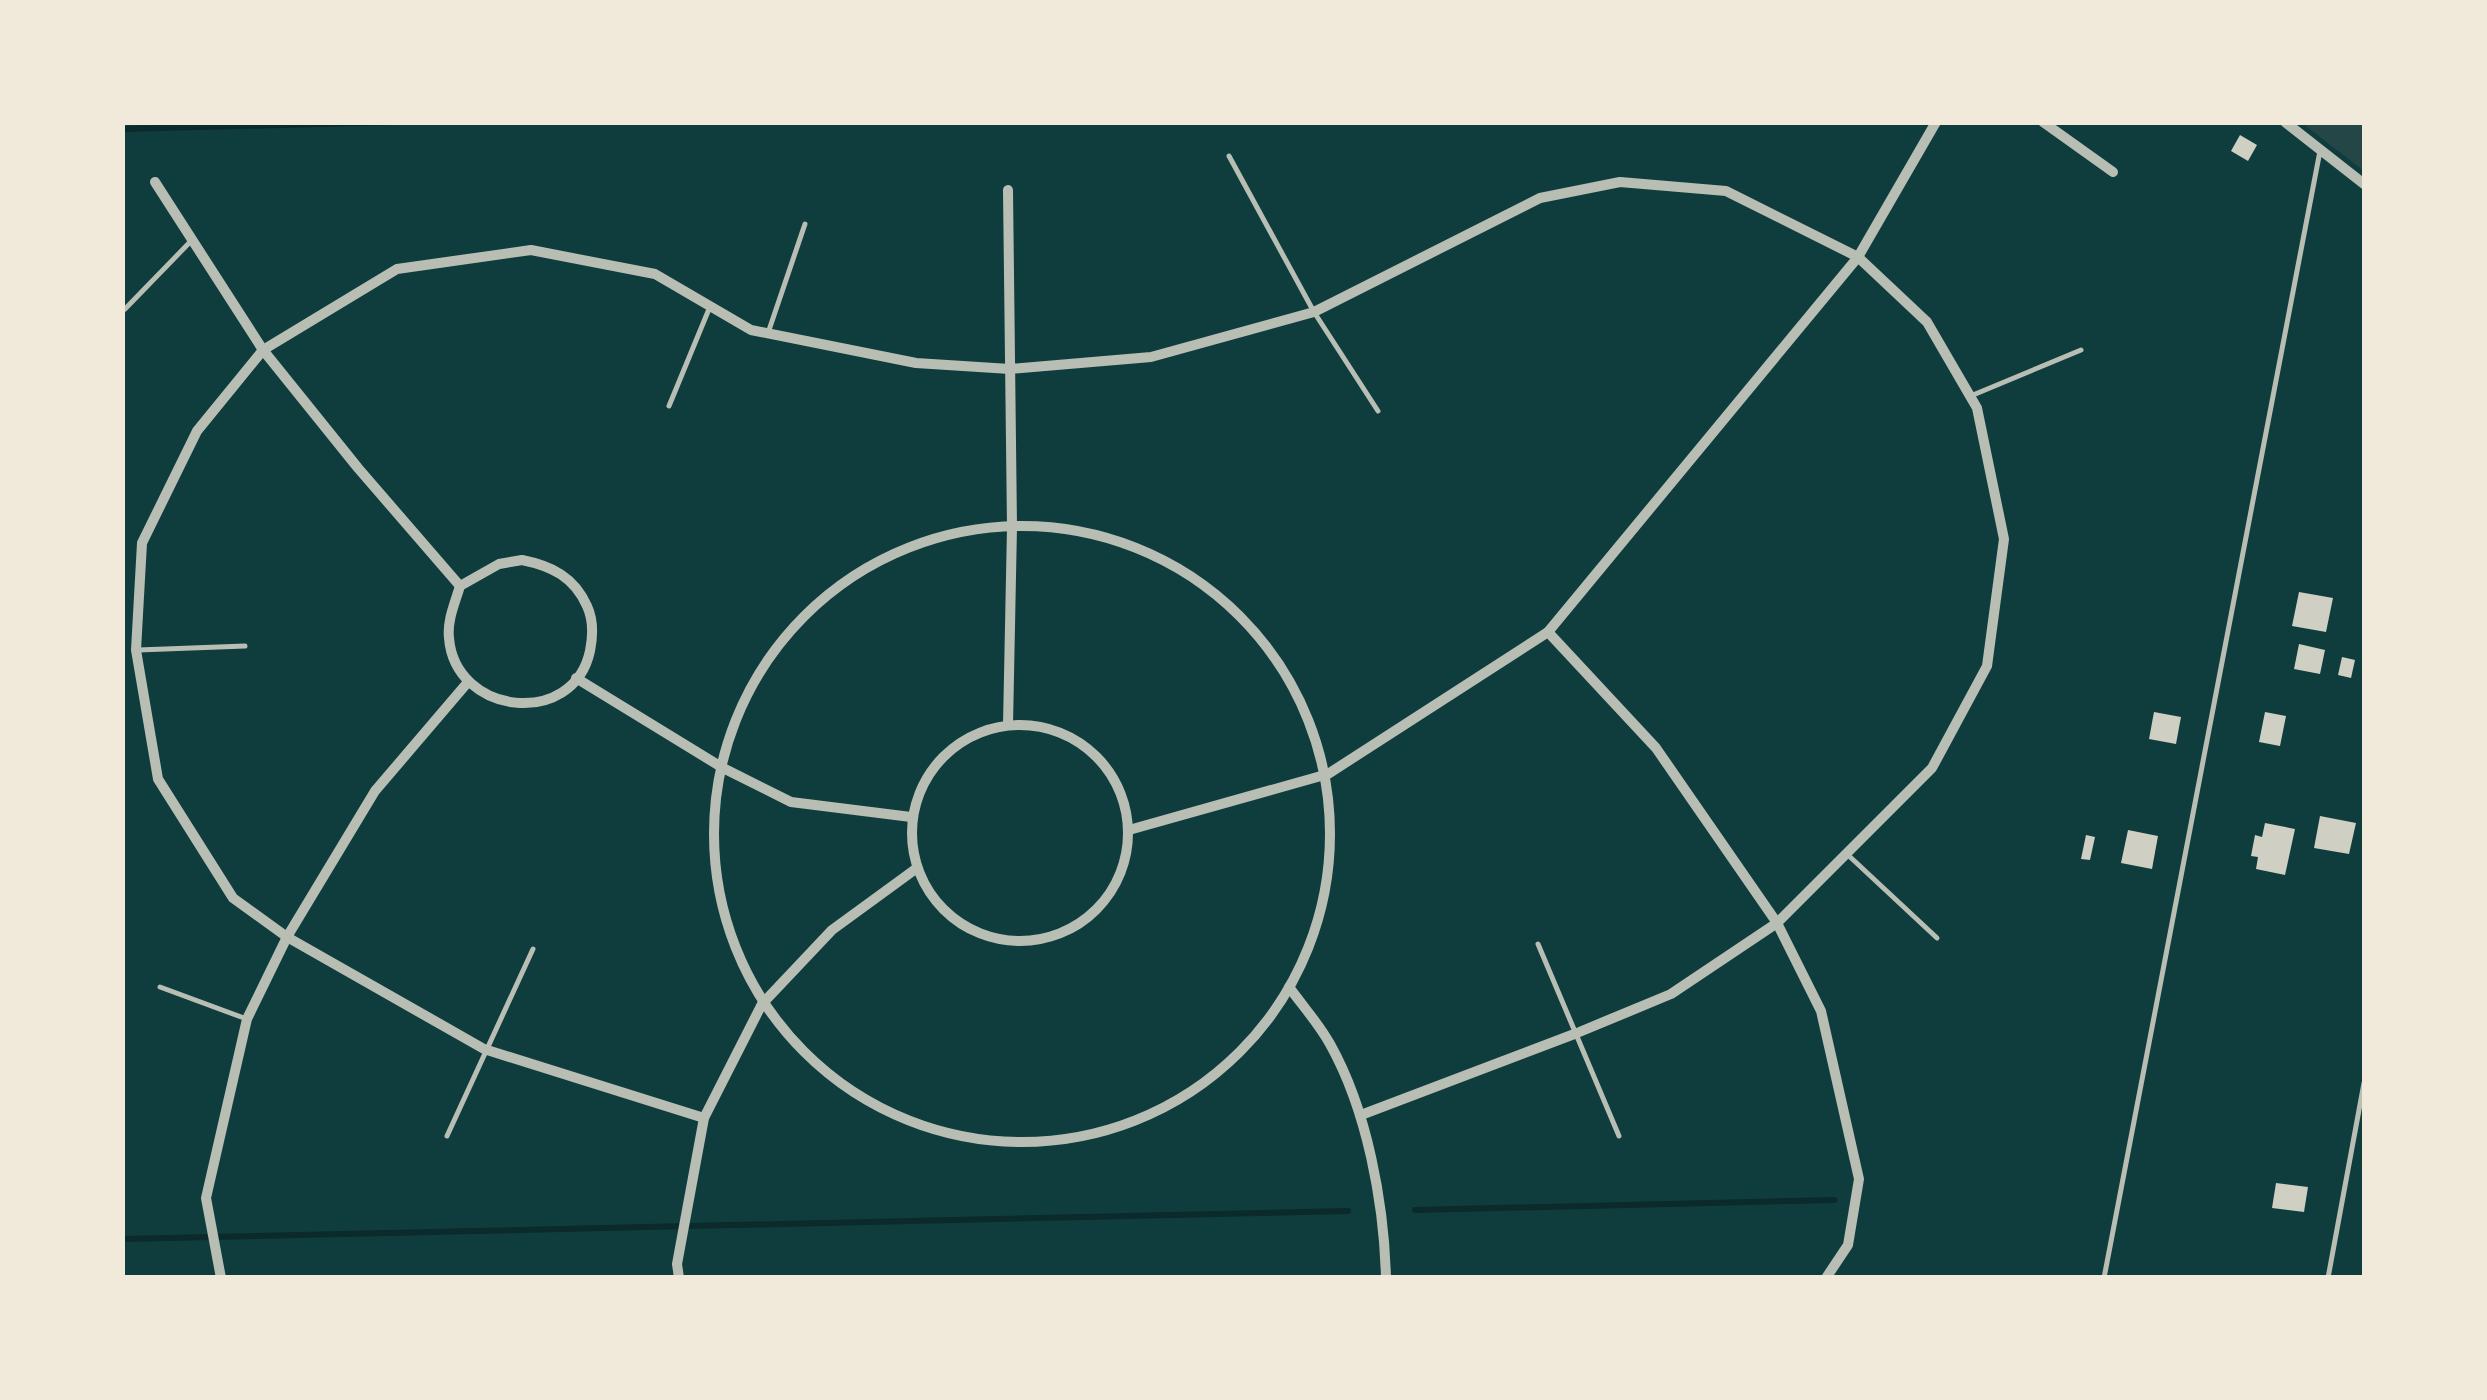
<svg xmlns="http://www.w3.org/2000/svg" width="2487" height="1400" viewBox="0 0 2487 1400" font-family="Rubik,sans-serif">
<style>
.green{fill:#244646}
.lines{fill:none;stroke-linecap:round;stroke-linejoin:round}
.stream{stroke:#0a2a2b;stroke-width:6}
.building{fill:#cfcfc3}
.service{stroke:#b8beb3;stroke-width:5}
.minor{stroke:#b8beb3;stroke-width:10}
</style>
<rect width="100%" height="100%" fill="#0f3d3e"/>
<!-- green -->
<path class="green" d="M2302 123H2364V171Z"/>
<g class="lines">
<!-- stream -->
<g class="stream">
<path d="M122 129 396 122"/>
<path d="M1415 1210 1834 1200"/>
<path d="M122 1239 1348 1211"/>
</g>
</g>
<!-- building -->
<g class="building">
<path d="M2240 135 2257 145 2248 161 2231 151Z"/>
<path d="M2299 592 2333 598 2326 632 2292 626Z"/>
<path d="M2299 644 2325 650 2320 674 2294 669Z"/>
<path d="M2342 657 2355 660 2351 678 2338 675Z"/>
<path d="M2154 712 2181 717 2176 744 2149 739Z"/>
<path d="M2265 712 2286 716 2280 746 2259 742Z"/>
<path d="M2320 816 2356 823 2349 854 2314 848Z"/>
<path d="M2265 823 2295 829 2285 875 2256 869 2258 857 2251 856 2255 835 2262 837Z"/>
<path d="M2128 830 2158 836 2152 869 2121 863Z"/>
<path d="M2086 835 2095 837 2090 860 2081 859Z"/>
<path d="M2276 1183 2308 1187 2304 1212 2272 1208Z"/>
</g>
<g class="lines">
<!-- service -->
<g class="service">
<path d="M1229 156 1314 312 1378 411"/>
<path d="M125 309 192 240"/>
<path d="M768 333 805 224"/>
<path d="M1973 395 2081 350"/>
<path d="M669 406 709 309"/>
<path d="M138 650 245 646"/>
<path d="M1848 855 1937 938"/>
<path d="M1538 944 1619 1136"/>
<path d="M160 987 244 1018"/>
<path d="M447 1136 533 949"/>
<path d="M2104 1278 2320 151"/>
<path d="M2328 1278 2364 1083"/>
</g>
<!-- minor -->
<g class="minor">
<path d="M2043 122 2113 172"/>
<path d="M2285 122 2364 184"/>
<path d="M155 182 263 350 358 468 460 586"/>
<path d="M1008 190 1012 527 1008 725"/>
<circle cx="1022" cy="834" r="308"/>
<path d="M522 560C552 566 574 577 587 606 594 621 593 636 590 651 573 729 455 715 449 638 447 620 455 603 460 586L499 564Z"/>
<path d="M1548 632 1656 748 1777 923 1821 1011 1859 1179 1848 1245 1826 1278"/>
<path d="M576 678 723 768 791 802 911 817"/>
<circle cx="1020" cy="833" r="108"/>
<path d="M1129 830 1328 774 1548 632 1858 257 1936 122"/>
<path d="M1289 987C1302 1005 1319 1024 1330 1044 1367 1110 1384 1202 1386 1278"/>
<path d="M704 1118 484 1049 287 937 233 898 158 779 136 650 142 543 197 431 263 350 397 269 531 250 655 274 751 330 916 363 1010 369 1151 357 1314 312 1540 198 1620 182 1726 191 1858 257 1927 322 1977 408 2004 539 1987 666 1932 768 1777 923 1671 994 1577 1033 1361 1115"/>
<path d="M221 1278 206 1198 247 1019 287 937 375 791 468 682"/>
<path d="M679 1278 677 1264 704 1118 762 1004 832 930 917 868"/>
</g>
</g>
<!-- border -->
<rect width="2487" height="1400" fill="none" stroke="#f1e9da" stroke-width="250"/>
</svg>
